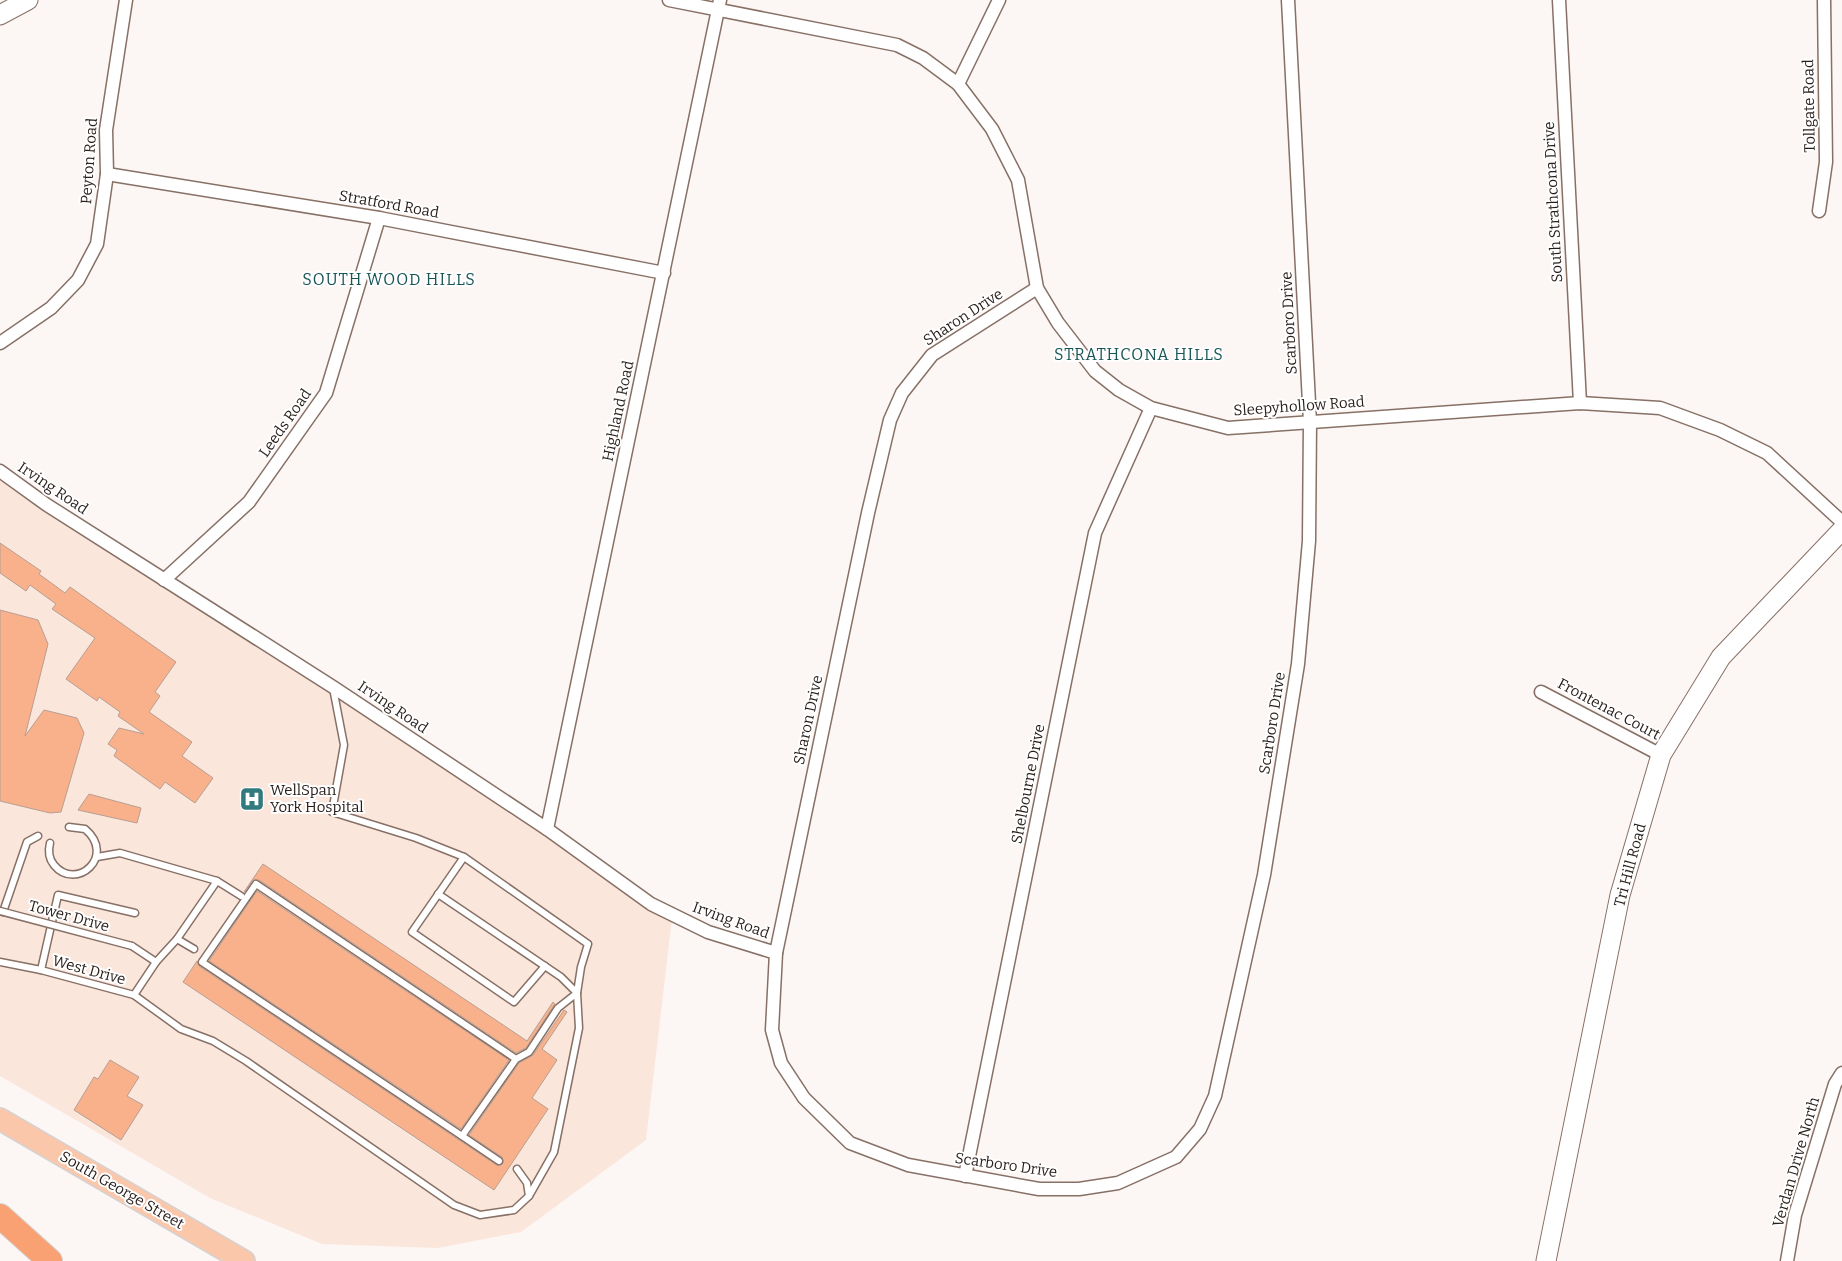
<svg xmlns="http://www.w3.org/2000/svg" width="1842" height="1261" viewBox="0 0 1842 1261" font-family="Bitter,serif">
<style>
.built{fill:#fbe6dc}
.building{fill:#f9b18c;stroke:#b79e92}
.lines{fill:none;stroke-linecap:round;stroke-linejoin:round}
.lane-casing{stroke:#877065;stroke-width:9}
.street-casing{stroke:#877065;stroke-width:15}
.secondary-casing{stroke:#877065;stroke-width:21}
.primary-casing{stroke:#d4d2d1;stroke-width:24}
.highway-casing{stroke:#d4d2d1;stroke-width:26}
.lane{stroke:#fff;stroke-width:6}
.street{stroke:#fff;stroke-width:12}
.secondary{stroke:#fff;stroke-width:19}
.primary{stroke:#fbc7ab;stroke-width:21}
.highway{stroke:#f9a173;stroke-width:24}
.lane-bridge-casing{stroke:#877065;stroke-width:9;stroke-linecap:butt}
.lane-bridge{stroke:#fff;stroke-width:6}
.labels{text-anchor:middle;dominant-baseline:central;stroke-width:4;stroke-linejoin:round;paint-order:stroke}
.street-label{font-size:15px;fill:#271d19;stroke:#fff}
.poi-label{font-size:15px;fill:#271d19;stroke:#fff;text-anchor:start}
.neighbourhood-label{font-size:16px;letter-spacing:1px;fill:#185556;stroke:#fff}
</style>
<rect width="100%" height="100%" fill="#fcf6f4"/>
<!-- built -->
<path class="built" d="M0 476 333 687 673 910 646 1140 521 1232 438 1248 322 1244 210 1198 0 1076Z"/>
<!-- building -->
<g class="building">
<path d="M0 543 41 571 39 574 65 593 70 587 176 662 155 692 160 696 149 712 192 742 182 756 213 778 195 803 165 782 160 789 114 756 117 750 108 744 119 728 144 734 118 716 120 712 99 697 97 701 66 679 95 638 52 609 56 604 30 585 26 591 0 573Z"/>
<path d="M0 610 38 620 48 644 25 736 44 710 77 718 84 733 61 812 50 813 0 801Z"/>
<path d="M89 794 141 808 137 823 78 810Z"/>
<path d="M263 864 527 1041 553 1002 555 1004 526 1048 516 1053 259 880H253L244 892Z"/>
<path d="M257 891 509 1060 461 1129 209 961Z"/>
<path d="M197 961 199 966 498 1166 503 1163 502 1157 469 1135 519 1063 533 1055 564 1010 567 1012 542 1049 557 1060 532 1098 548 1109 494 1190 183 982Z"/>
<path d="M110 1060 139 1077 127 1096 143 1105 121 1140 74 1110 94 1077 98 1079Z"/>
</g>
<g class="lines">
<defs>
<g id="lane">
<path d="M333 688 344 745 332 812 416 838 464 857 412 932 514 1002 545 966"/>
<path d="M50 843C48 851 49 859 54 865 76 892 117 856 85 829L69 827"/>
<path d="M97 857 120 853 217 881 241 896"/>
<path d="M464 857 588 944 581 967 577 993 558 1008 529 1052 516 1059 462 1136 202 962 256 884 516 1059"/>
<path d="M438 894 561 977 577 993 579 1028 554 1152 529 1196"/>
<path d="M3 912 27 842 38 836"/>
<path d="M194 949 177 939 217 881"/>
<path d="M0 962 41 970 134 995 156 962 132 946"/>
<path d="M156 962 177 939"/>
<path d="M41 970 58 895 135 913"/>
<path d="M134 995 181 1029 213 1041 246 1061 454 1205 480 1215 514 1210 529 1196 527 1183 517 1169"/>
<path d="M462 1136 499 1161"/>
</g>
<g id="street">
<path d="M669 0 897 45 923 58 958 84 992 129 1018 180 1037 288 1058 323 1095 371 1119 390 1151 408 1228 428 1580 403 1660 408 1720 430 1767 453 1842 522"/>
<path d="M1559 0 1580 403"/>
<path d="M958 84 999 0"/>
<path d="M107 174 379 218 664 273"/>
<path d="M1819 211 1826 162 1824 0"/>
<path d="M1037 288 932 355 902 393 890 420 868 513 776 953 772 1030 781 1063 804 1098 850 1143 908 1165 1039 1189H1079L1118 1183 1176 1157 1200 1129 1215 1096 1264 875 1298 664 1309 541 1310 422 1288 0"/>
<path d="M0 343 51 308 78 280 97 244 107 174 106 130 126 0"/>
<path d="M0 471 47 505 333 687 547 829 651 904 708 932 776 953"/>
<path d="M164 580 249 502 326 393 379 218"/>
<path d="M1541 692 1661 755"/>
<path d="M547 829 720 0"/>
<path d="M965 1176 1095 533 1151 408"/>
<path d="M1787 1261 1795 1215 1835 1084 1842 1073"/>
</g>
<g id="secondary">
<path d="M0 15 28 0"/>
<path d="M1546 1261 1620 895 1661 755 1721 657 1842 530"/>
</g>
<path id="primary" d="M0 1119 244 1261"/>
<path id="highway" d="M0 1216 50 1261"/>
</defs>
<!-- lane casing -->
<use href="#lane" class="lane-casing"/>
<!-- street casing -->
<use href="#street" class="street-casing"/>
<!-- secondary casing -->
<use href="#secondary" class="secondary-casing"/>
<!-- primary casing -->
<use href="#primary" class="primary-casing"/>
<!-- highway casing -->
<use href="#highway" class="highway-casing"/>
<!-- lane -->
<use href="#lane" class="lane"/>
<!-- street -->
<use href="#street" class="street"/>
<!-- secondary -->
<use href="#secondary" class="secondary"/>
<!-- primary -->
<use href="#primary" class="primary"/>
<!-- highway -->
<use href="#highway" class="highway"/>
<defs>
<path id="lane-bridge" d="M0 911 132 946"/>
</defs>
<!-- lane-bridge casing -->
<use href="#lane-bridge" class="lane-bridge-casing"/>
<!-- lane-bridge -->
<use href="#lane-bridge" class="lane-bridge"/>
</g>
<!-- icons -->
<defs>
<symbol id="hospital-square" viewBox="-11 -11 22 22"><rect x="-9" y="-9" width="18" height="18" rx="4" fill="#317a7d" stroke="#fff"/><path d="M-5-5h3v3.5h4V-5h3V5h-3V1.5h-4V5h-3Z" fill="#fff"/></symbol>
</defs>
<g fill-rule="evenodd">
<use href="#hospital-square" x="238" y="785" width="28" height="28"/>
</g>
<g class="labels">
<!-- street labels -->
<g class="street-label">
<text transform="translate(1809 106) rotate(-91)">Tollgate Road</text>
<text transform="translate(89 161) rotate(-86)">Peyton Road</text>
<text transform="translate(1553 202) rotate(-93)">South Strathcona Drive</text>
<text transform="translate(389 204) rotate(10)">Stratford Road</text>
<text transform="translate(963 317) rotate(-33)">Sharon Drive</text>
<text transform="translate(1289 323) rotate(-93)">Scarboro Drive</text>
<text transform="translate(1299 406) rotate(-4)">Sleepyhollow Road</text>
<text transform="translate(618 411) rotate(-78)">Highland Road</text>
<text transform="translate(285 423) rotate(-55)">Leeds Road</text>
<text transform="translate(53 488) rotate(34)">Irving Road</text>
<text transform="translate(393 707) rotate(34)">Irving Road</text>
<text transform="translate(1609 709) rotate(28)">Frontenac Court</text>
<text transform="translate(808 720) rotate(-78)">Sharon Drive</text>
<text transform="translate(1272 723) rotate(-81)">Scarboro Drive</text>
<text transform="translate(1028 784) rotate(-79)">Shelbourne Drive</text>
<text transform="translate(1630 865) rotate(-75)">Tri Hill Road</text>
<text transform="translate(69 916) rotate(15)">Tower Drive</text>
<text transform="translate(731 920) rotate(20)">Irving Road</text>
<text transform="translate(89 970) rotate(15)">West Drive</text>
<text transform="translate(1796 1162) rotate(-74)">Verdan Drive North</text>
<text transform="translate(1006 1165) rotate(8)">Scarboro Drive</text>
<text transform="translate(122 1190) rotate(30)">South George Street</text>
</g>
<!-- poi labels -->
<g class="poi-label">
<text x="270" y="790">WellSpan<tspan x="270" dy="17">York Hospital</tspan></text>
</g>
<!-- neighbourhood labels -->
<g class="neighbourhood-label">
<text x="389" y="279">SOUTH WOOD HILLS</text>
<text x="1139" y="354">STRATHCONA HILLS</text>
</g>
</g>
</svg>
